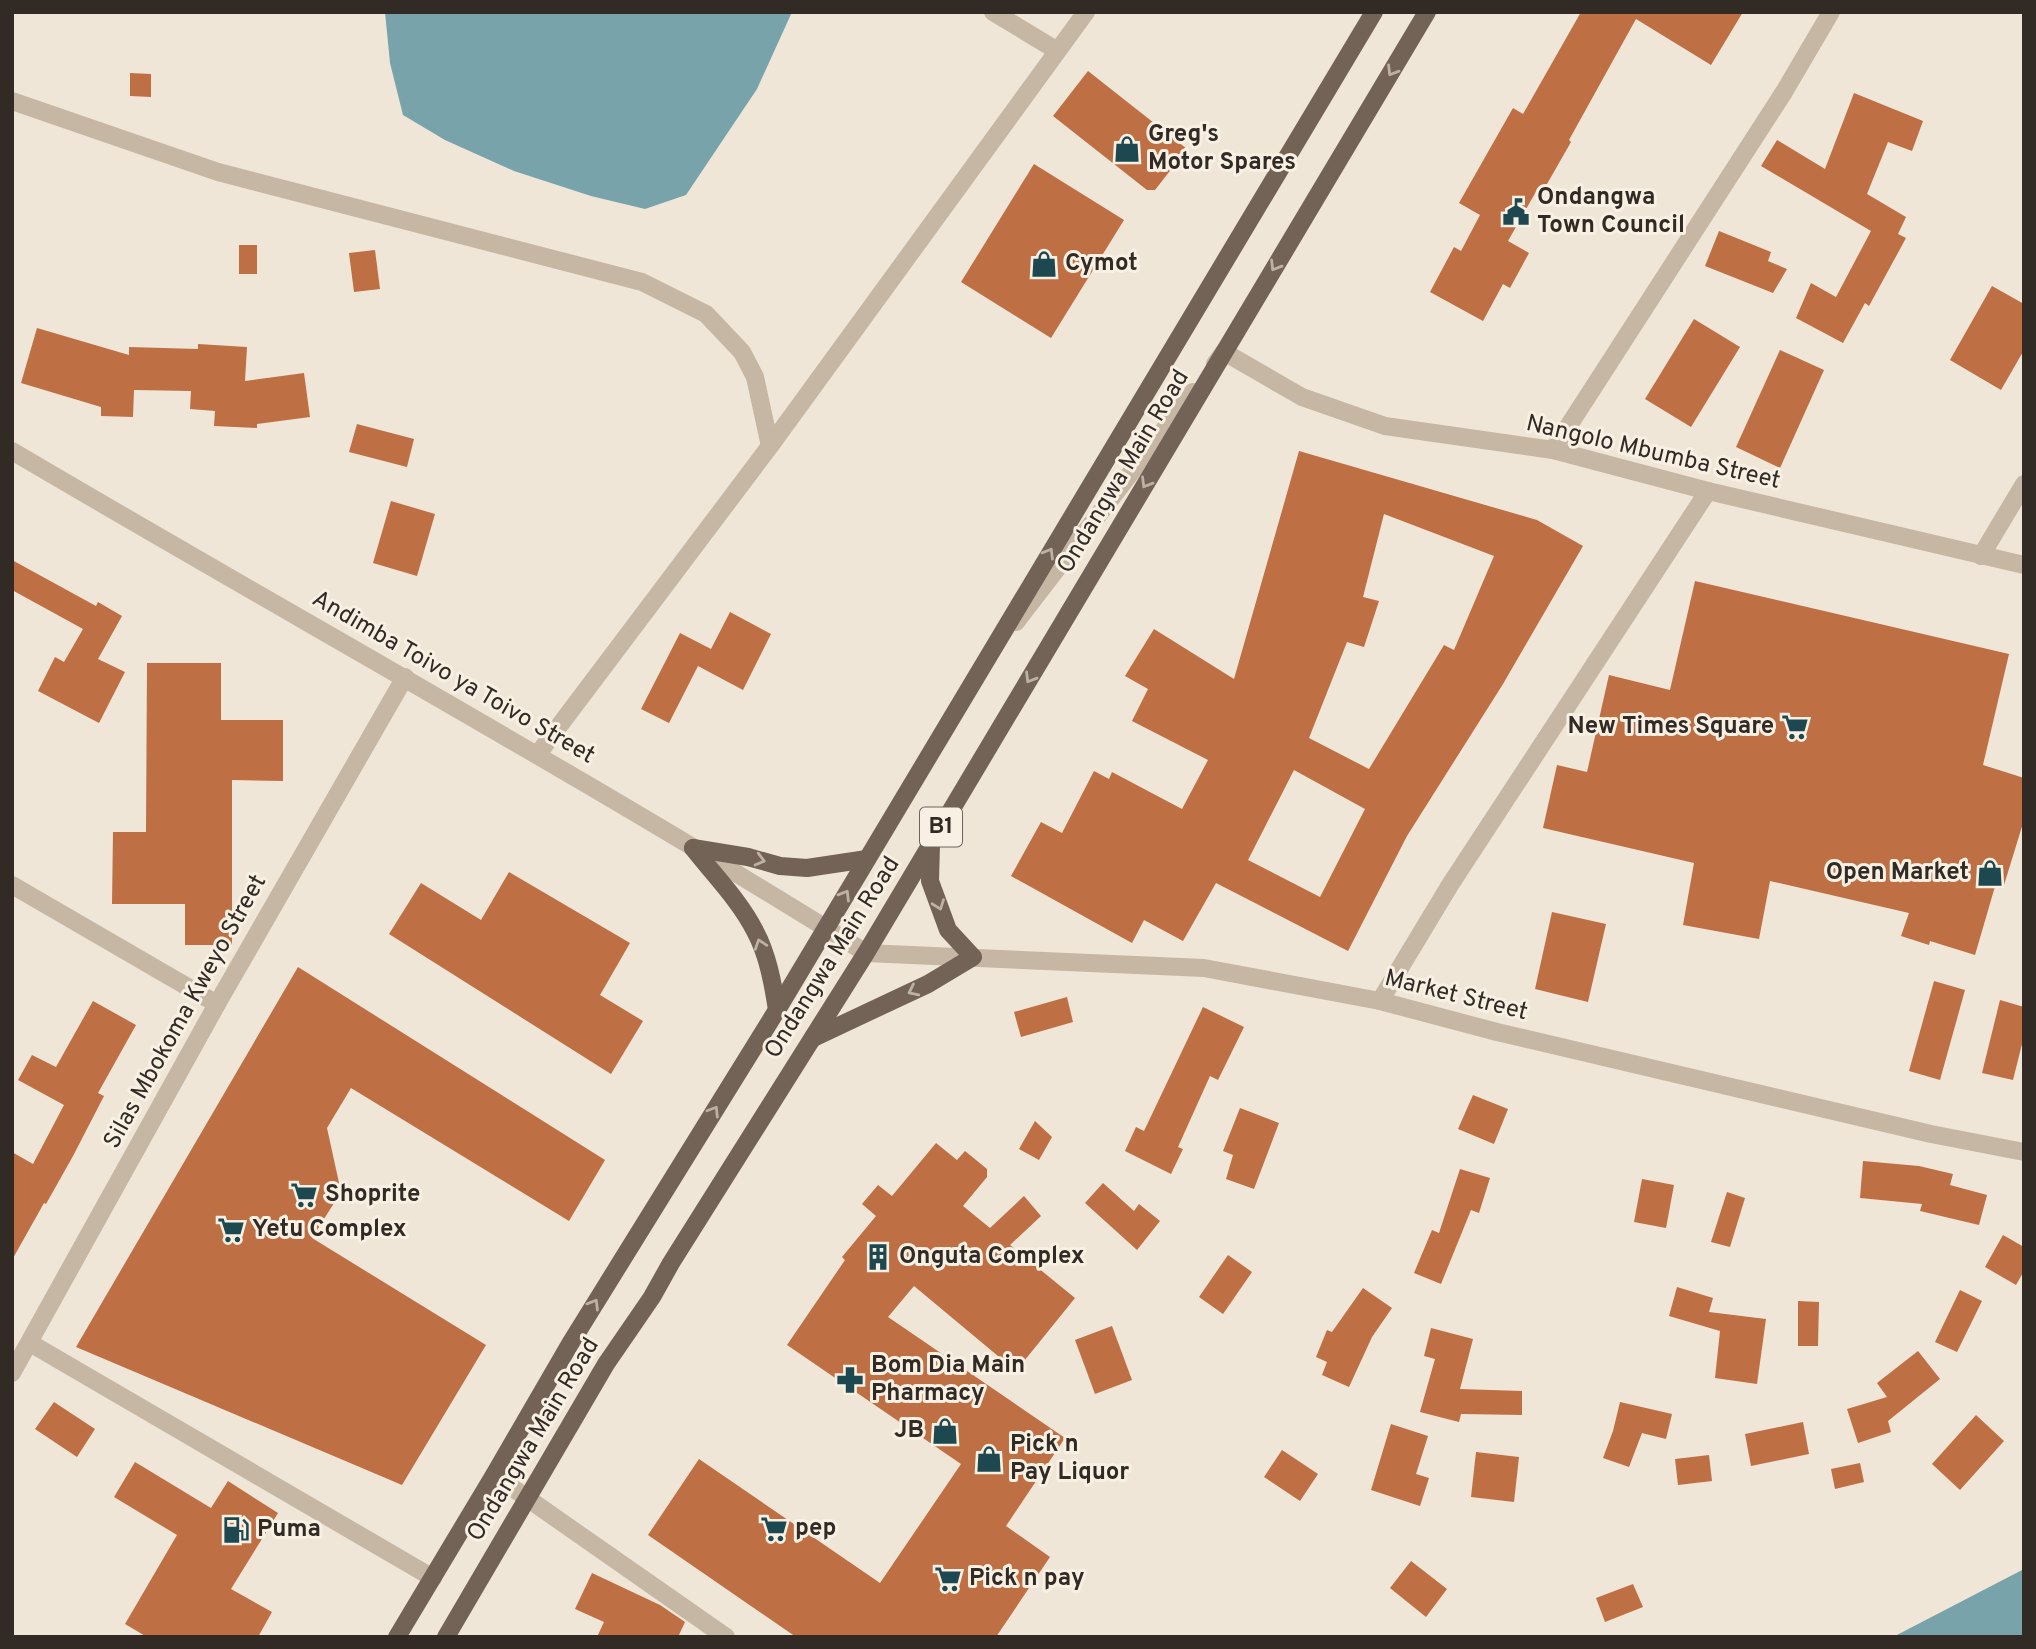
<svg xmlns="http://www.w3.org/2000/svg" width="2036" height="1649" viewBox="0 0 2036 1649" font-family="Overpass,sans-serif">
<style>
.water{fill:#78a3aa}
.building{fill:#bf6f44;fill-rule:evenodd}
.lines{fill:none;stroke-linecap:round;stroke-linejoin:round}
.minor{stroke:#c6b7a4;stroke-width:18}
.tertiary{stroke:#c6b7a4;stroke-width:18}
.primary{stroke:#736357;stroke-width:18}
.oneway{stroke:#bcb1a4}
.labels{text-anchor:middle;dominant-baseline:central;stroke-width:6;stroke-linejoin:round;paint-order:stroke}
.shield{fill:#f7f0e3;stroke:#6d655e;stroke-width:2}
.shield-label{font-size:23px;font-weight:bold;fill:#322a25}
.poi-label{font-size:24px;font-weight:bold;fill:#322a25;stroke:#f7f0e3;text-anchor:start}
.street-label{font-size:24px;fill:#322a25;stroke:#f7f0e3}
</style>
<rect width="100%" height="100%" fill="#efe6d7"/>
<!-- water -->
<g class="water">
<path d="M385 12H792L757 89 686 195 645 209 591 196 514 171 445 140 403 115 390 63Z"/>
<path d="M2024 1569V1637H1893Z"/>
</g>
<!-- building -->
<g class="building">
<path d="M1581 12H1743L1711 65 1636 19 1569 140 1571 142 1543 191 1538 188 1508 241 1529 253 1510 288 1503 284 1483 321 1430 292 1454 247 1461 251 1480 215 1459 203 1513 108 1523 114Z"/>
<path d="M1088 71 1187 149 1155 190H1147L1053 116Z"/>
<path d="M130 73 151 74V97L130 96Z"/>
<path d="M1854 93 1923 121 1912 151 1888 142 1867 194 1906 217 1898 234 1906 238 1869 306 1865 303 1843 343 1796 318 1811 283 1836 297 1871 231 1761 166 1777 140 1825 169Z"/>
<path d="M1034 164 1124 220 1051 338 961 282Z"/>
<path d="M1719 231 1771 252 1768 261 1787 269 1773 293 1705 266Z"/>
<rect x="239" y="245" width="18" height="29"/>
<path d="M375 250 380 289 354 292 349 253Z"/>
<path d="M1992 286 2024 304V350L2001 390 1950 360Z"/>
<path d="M1694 319 1740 347 1691 427 1645 399Z"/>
<path d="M37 328 129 355V347L198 349V344L247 347 245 381 304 373 310 417 257 424V428L214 426 215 411 190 409 191 391 134 390 133 417 101 416V407L21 383Z"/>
<path d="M1780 350 1824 370 1780 468 1736 447Z"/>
<path d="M357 424 414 439 407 467 349 452Z"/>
<path d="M1299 451 1537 520 1583 546 1503 684 1407 836 1348 951 1216 883 1183 941 1144 920 1132 943 1011 876 1041 822 1062 833 1094 771 1109 779 1112 772 1182 809 1208 760 1132 721 1148 689 1125 676 1154 629 1234 679ZM1384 514 1494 556 1454 650 1444 645 1369 769 1309 738 1347 642 1364 647 1379 601 1363 597ZM1294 770 1365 809 1320 897 1248 860Z"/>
<path d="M391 501 435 514 417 576 373 563Z"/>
<path d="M12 560 96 606 98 602 122 616 98 659 125 672 99 723 38 691 55 657 64 662 83 629 12 590Z"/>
<path d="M1695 581 2009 654 1983 765 2024 778V820L2004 885 1996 883 1975 955 1930 941 1929 945 1901 936 1909 913 1770 881 1759 939 1683 925 1694 863 1543 828 1557 765 1587 772 1609 675 1670 690Z"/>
<path d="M730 612 771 634 743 690 698 666 669 723 641 709 680 633 711 649Z"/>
<path d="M147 663H221V720H283V781L232 780V945H185V904H112L113 832H146Z"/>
<path d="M509 872 630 943 600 995 643 1021 611 1074 389 934 421 883 481 920Z"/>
<path d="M1552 912 1606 924 1588 1002 1535 989Z"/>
<path d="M298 967 605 1160 569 1221 351 1088 327 1128 341 1192 312 1238 486 1345 402 1485 76 1347Z"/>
<path d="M1934 981 1965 990 1940 1080 1909 1071Z"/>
<path d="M1067 997 1073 1022 1021 1037 1014 1012Z"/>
<path d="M2000 1000 2024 1007V1036L2013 1080 1982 1073Z"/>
<path d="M93 1001 136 1025 98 1093 104 1096 73 1156 46 1204 44 1203 12 1260V1152L33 1164 64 1105 18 1080 32 1055 56 1067Z"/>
<path d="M1203 1007 1244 1027 1218 1080 1210 1076 1178 1147 1183 1149 1171 1174 1125 1151 1136 1127 1144 1131Z"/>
<path d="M1473 1095 1508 1109 1494 1144 1458 1129Z"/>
<path d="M1240 1108 1279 1123 1254 1189 1226 1179 1233 1155 1223 1151Z"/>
<path d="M1035 1121 1052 1137 1039 1160 1019 1149Z"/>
<path d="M936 1143 957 1160 965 1151 987 1169V1177L963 1206 990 1228 1024 1196 1041 1216 1010 1245 1075 1298 1016 1371 914 1286 888 1317 1065 1438 1006 1526 1050 1557 996 1637H796L648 1535 699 1459 880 1583 961 1464 787 1345 845 1260 842 1257 876 1216 862 1204 878 1185 892 1196Z"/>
<path d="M1863 1161 1919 1166 1953 1174 1950 1185 1987 1195 1979 1225 1920 1211 1922 1204 1860 1198Z"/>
<path d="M1460 1169 1490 1178 1479 1213 1471 1210 1441 1284 1414 1273 1432 1230 1439 1233Z"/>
<path d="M1642 1179 1674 1185 1666 1228 1634 1222Z"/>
<path d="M1103 1183 1134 1211 1139 1204 1160 1221 1137 1250 1085 1203Z"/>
<path d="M1727 1192 1745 1198 1730 1247 1711 1242Z"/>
<path d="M2003 1235 2024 1247V1271L2016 1285 1985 1267Z"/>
<path d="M1228 1255 1252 1272 1223 1314 1199 1297Z"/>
<path d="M1677 1287 1713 1298 1709 1312 1766 1319 1757 1384 1715 1378 1720 1331 1669 1316Z"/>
<path d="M1363 1288 1392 1308 1372 1337 1349 1387 1322 1375 1327 1362 1316 1357 1327 1330 1332 1332Z"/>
<path d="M1960 1290 1982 1301 1957 1352 1935 1342Z"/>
<path d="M1798 1301 1819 1302 1818 1346H1798Z"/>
<path d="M1112 1326 1132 1380 1095 1394 1075 1340Z"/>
<path d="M1431 1328 1473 1339 1460 1389 1522 1391V1415L1461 1414 1459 1422 1420 1412 1435 1359 1424 1356Z"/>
<path d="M1918 1351 1940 1379 1888 1421 1891 1432 1858 1443 1847 1409 1887 1397 1877 1383Z"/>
<path d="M54 1402 95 1429 77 1457 35 1429Z"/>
<path d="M1620 1402 1672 1414 1666 1439 1642 1433 1629 1467 1603 1458 1613 1431Z"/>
<path d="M1976 1415 2004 1441 1960 1490 1932 1464Z"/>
<path d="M1803 1422 1809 1454 1751 1466 1745 1434Z"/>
<path d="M1391 1424 1428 1436 1416 1474 1429 1478 1420 1506 1371 1490Z"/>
<path d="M1282 1450 1318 1474 1300 1501 1264 1477Z"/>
<path d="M1476 1452 1519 1457 1514 1502 1471 1497Z"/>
<path d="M1709 1455 1712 1481 1678 1485 1675 1459Z"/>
<path d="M135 1462 211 1508 228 1481 278 1513 231 1589 272 1612 258 1637H147L125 1624 177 1535 114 1497Z"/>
<path d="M1860 1463 1864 1482 1835 1489 1831 1469Z"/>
<path d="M1411 1561 1447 1589 1426 1617 1390 1588Z"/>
<path d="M592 1573 660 1605 685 1622 678 1637H597L604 1622 575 1609Z"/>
<path d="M1633 1584 1643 1607 1605 1622 1596 1598Z"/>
</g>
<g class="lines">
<!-- minor -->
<g class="minor">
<path d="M993 12 1056 50"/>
<path d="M12 101 218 172 642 282 706 314 742 352 755 377 770 446"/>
<path d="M1215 364 1224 352 1302 397 1385 426 1553 450 1708 491 2024 565"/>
<path d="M1553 450 1784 92 1831 12"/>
<path d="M1981 556 2024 484"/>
<path d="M1016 622 1193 392"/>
<path d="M538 754 770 446 1086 12"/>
<path d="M12 885 217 1004"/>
<path d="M866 953 1204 968 1380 1001 1497 1032 1931 1134 2024 1152"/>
<path d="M1380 1001 1450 885 1708 491"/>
<path d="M30 1343 433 1578"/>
<path d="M12 1373 217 1004 405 677"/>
<path d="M494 1475 726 1637"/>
</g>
<!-- tertiary -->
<path class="tertiary" d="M12 451C297 619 586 778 866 953"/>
<!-- primary -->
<g class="primary">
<path d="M693 848C714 875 740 901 755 931 768 955 773 984 777 1010"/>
<path d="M693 848 748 857 780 866 807 868 867 859"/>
<path d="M813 1038 928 984 973 957 948 930 930 881 931 845"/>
<path d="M397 1637 494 1475 570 1344 777 1010 1374 12"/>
<path d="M446 1637 606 1364 652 1297 671 1263 866 953 1427 12"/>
</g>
</g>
<!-- one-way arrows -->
<defs><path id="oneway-chevron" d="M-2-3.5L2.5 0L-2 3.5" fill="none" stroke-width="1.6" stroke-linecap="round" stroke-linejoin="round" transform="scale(1.75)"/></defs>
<g class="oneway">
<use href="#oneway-chevron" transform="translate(1392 71) rotate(121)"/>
<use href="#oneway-chevron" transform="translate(1275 266) rotate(121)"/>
<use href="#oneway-chevron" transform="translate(1146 483) rotate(121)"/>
<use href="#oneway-chevron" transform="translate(1049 553) rotate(-59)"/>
<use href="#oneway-chevron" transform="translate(1030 678) rotate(121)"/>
<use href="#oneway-chevron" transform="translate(760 860) rotate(15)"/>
<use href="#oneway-chevron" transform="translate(845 895) rotate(-59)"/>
<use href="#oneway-chevron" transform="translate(939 905) rotate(70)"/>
<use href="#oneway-chevron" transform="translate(760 944) rotate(-109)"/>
<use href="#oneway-chevron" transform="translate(913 991) rotate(154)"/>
<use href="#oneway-chevron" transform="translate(714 1111) rotate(-58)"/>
<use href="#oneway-chevron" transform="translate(594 1304) rotate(-59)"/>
</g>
<!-- icons -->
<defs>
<symbol id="shop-bare" viewBox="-9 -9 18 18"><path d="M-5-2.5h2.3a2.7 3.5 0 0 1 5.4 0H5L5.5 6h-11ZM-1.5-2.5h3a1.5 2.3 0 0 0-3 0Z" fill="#1d4850" stroke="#f7f0e3" stroke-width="2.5" paint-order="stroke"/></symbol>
<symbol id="civic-bare" viewBox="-9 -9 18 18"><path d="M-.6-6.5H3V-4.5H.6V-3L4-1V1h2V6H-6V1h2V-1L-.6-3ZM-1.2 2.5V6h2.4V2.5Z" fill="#1d4850" stroke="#f7f0e3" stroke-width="2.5" paint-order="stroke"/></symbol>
<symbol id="supermarket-bare" viewBox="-9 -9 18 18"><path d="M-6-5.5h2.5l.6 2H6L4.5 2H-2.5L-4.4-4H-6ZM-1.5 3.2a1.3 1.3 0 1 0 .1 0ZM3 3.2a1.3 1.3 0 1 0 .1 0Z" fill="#1d4850" stroke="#f7f0e3" stroke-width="2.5" paint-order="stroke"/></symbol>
<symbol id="building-bare" viewBox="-9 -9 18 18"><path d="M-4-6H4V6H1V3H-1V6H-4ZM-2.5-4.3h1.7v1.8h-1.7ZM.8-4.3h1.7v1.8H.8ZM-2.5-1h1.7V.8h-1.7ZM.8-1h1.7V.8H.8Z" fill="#1d4850" stroke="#f7f0e3" stroke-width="2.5" paint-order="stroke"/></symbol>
<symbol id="pharmacy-bare" viewBox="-9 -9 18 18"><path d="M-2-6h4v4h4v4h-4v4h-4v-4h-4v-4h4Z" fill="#1d4850" stroke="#f7f0e3" stroke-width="2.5" paint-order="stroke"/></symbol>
<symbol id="fuel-bare" viewBox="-9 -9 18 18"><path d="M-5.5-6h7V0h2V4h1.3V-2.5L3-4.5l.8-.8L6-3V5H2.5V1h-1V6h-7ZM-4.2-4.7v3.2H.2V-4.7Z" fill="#1d4850" stroke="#f7f0e3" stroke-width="2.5" paint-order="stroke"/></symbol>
</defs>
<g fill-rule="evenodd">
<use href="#shop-bare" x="1108" y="130" width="38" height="38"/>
<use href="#civic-bare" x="1497" y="193" width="38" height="38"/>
<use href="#shop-bare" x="1025" y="245" width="38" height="38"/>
<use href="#supermarket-bare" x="1776" y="708" width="38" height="38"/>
<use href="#shop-bare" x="1971" y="854" width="38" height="38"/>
<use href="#supermarket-bare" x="285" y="1176" width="38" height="38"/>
<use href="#supermarket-bare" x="212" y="1211" width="38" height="38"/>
<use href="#building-bare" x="859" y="1238" width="38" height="38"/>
<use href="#pharmacy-bare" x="831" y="1361" width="38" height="38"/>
<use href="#shop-bare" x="926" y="1412" width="38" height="38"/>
<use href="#shop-bare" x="970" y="1440" width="38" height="38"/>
<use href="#supermarket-bare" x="755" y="1510" width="38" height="38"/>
<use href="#fuel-bare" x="217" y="1511" width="38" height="38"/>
<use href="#supermarket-bare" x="929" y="1560" width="38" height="38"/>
</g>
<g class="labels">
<!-- shield labels -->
<rect class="shield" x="920" y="807.5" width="42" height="39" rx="5"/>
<g class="shield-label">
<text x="941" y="827">B1</text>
</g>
<!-- poi labels -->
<g class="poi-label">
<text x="1148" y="135">Greg's<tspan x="1148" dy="28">Motor Spares</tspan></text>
<text x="1537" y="198">Ondangwa<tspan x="1537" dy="28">Town Council</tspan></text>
<text x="1065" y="264">Cymot</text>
<text x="1774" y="727" text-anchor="end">New Times Square</text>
<text x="1969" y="873" text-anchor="end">Open Market</text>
<text x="325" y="1195">Shoprite</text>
<text x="252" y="1230">Yetu Complex</text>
<text x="899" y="1257">Onguta Complex</text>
<text x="871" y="1366">Bom Dia Main<tspan x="871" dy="28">Pharmacy</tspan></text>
<text x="924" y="1431" text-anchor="end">JB</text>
<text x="1010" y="1445">Pick n<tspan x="1010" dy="28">Pay Liquor</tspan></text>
<text x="795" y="1529">pep</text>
<text x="257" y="1530">Puma</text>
<text x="969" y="1579">Pick n pay</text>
</g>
<!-- street labels -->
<g class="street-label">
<text transform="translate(1653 453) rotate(13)">Nangolo Mbumba Street</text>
<text transform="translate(1124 472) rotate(-59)">Ondangwa Main Road</text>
<text transform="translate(453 678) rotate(30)">Andimba Toivo ya Toivo Street</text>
<text transform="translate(833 958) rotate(-58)">Ondangwa Main Road</text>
<text transform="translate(1456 996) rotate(14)">Market Street</text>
<text transform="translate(186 1012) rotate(-61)">Silas Mbokoma Kweyo Street</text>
<text transform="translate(534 1440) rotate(-59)">Ondangwa Main Road</text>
</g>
</g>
<!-- border -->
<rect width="2036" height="1649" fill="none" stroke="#322a25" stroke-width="28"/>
</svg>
